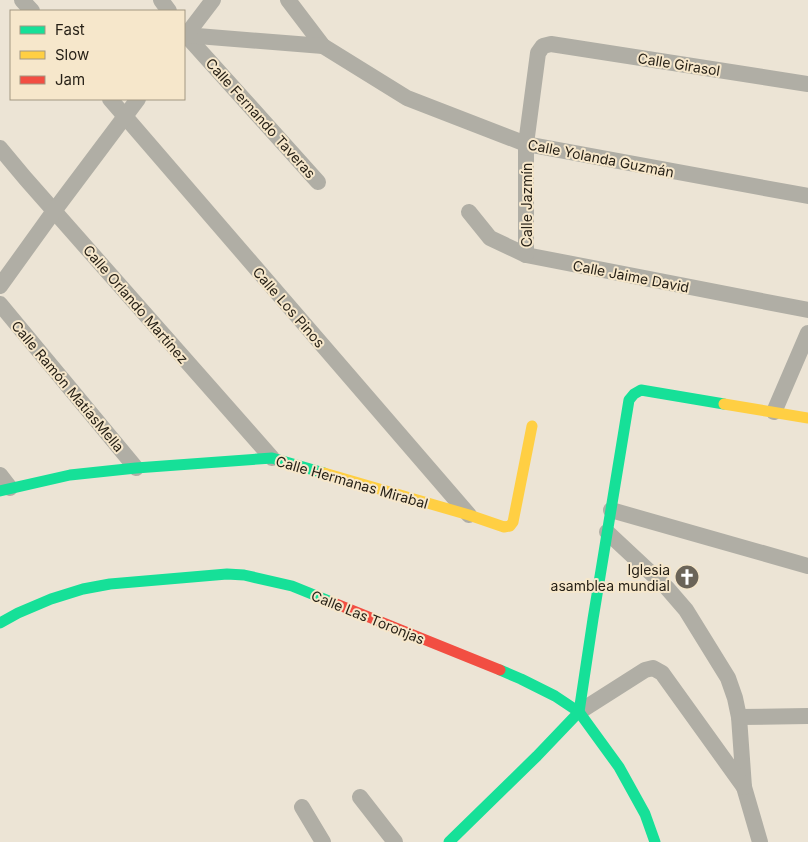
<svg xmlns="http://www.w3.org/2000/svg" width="808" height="842" viewBox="0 0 808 842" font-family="Inter,sans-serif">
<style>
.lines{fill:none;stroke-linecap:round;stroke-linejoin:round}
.street{stroke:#b0aea5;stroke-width:16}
.fast{stroke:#16e098;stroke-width:11}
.slow{stroke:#ffcf43;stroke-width:11}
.jam{stroke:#f24e42;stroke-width:11}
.labels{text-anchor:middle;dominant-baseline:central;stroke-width:4;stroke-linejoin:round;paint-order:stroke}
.street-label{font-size:14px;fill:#251f15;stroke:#f6e7cb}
.poi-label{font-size:14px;fill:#251f15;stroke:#f6e7cb;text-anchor:end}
</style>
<rect width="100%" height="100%" fill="#ece4d5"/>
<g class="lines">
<!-- street -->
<g class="street">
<path d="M22 0 32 11"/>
<path d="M161 0 169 11"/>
<path d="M288 0 323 46 407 98 526 144 808 196"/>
<path d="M184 33 318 182"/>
<path d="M185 35 323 46"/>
<path d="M184 38 213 0"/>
<path d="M110 99 469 515"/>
<path d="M0 148 25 178 272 458"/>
<path d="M469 212 490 238 526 255 808 310"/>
<path d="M526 255V144L538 53 543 46 551 44 808 84"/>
<path d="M0 286 54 211 138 99"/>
<path d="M0 304 136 468"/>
<path d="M774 412 808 333"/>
<path d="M0 475 10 488"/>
<path d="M611 510 808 566"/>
<path d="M607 532 667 588 686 610 728 678 735 698 739 717 744 787 760 842"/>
<path d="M579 712 645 670 653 668 662 673 744 787"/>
<path d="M739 717 808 716"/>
<path d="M360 797 395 842"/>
<path d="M302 807 323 842"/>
</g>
<!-- fast -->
<g class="fast">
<path d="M0 491 70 475 136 468 272 458 324 473"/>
<path d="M0 623 18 613 51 599 83 589 110 584 227 574 244 575 292 586 334 603"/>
<path d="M500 670 521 679 555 696 579 712 619 767 645 814 655 842"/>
<path d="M449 842 537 756 579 712 593 619 629 400 634 394 641 390 724 404"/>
</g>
<!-- slow -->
<g class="slow">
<path d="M724 404 808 418"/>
<path d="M324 473 469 515 504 527 510 526 513 522 532 426"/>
</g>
<!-- jam -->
<path class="jam" d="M334 603 500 670"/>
</g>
<!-- icons -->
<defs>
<symbol id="church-disc" viewBox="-11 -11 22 22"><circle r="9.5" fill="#6b6458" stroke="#f6e7cb"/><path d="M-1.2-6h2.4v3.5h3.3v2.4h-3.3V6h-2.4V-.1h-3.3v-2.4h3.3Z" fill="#fff"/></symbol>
</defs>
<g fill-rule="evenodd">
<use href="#church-disc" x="673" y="563" width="28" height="28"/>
</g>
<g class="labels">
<!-- street labels -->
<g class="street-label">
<text transform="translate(679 64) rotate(9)">Calle Girasol</text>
<text transform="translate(261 118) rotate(48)">Calle Fernando Taveras</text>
<text transform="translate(601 158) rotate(11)">Calle Yolanda Guzmán</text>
<text transform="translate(526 205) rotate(-90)">Calle Jazmín</text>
<text transform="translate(631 276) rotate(11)">Calle Jaime David</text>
<text transform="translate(136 304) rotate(49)">Calle Orlando Martínez</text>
<text transform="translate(289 307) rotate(49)">Calle Los Pinos</text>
<text transform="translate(68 386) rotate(50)">Calle Ramón MatíasMella</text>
<text transform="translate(352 482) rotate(16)">Calle Hermanas Mirabal</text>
<text transform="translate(368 617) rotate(22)">Calle Las Toronjas</text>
</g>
<!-- poi labels -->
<g class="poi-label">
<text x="670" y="569">Iglesia<tspan x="670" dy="16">asamblea mundial</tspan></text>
</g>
</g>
<!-- legend -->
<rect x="10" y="10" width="175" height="90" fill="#f6e7cb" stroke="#a29782"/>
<rect x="20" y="26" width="25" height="8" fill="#16e098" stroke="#a29782"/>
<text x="55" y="35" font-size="15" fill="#251f15">Fast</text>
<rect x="20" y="51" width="25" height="8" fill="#ffcf43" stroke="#a29782"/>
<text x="55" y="60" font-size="15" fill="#251f15">Slow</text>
<rect x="20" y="76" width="25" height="8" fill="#f24e42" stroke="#a29782"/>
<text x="55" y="85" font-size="15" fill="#251f15">Jam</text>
</svg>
